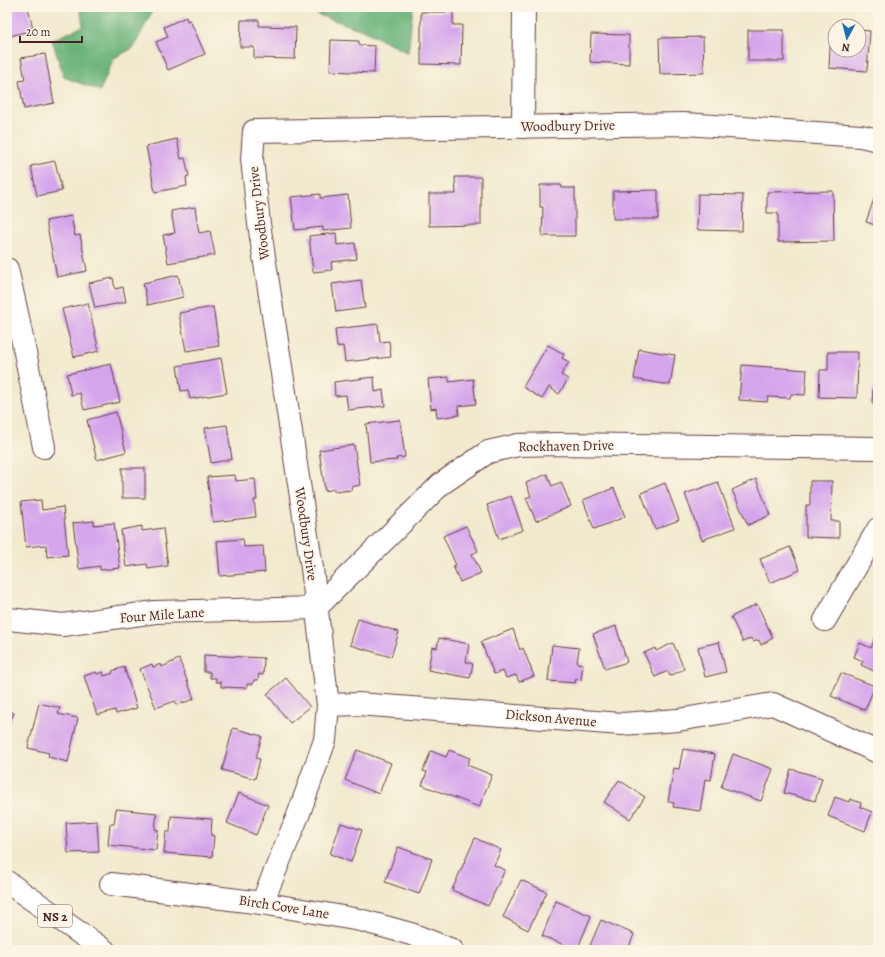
<svg xmlns="http://www.w3.org/2000/svg" width="885" height="957" viewBox="0 0 885 957" font-family="Alegreya,serif">
<style>
.forest{fill:#69b278;stroke:#5a6852}
.building{fill:#d5a5ec}
.lines{fill:none;stroke-linecap:round;stroke-linejoin:round}
.minor-casing{stroke:#633d43;stroke-width:24}
.major-casing{stroke:#633d43;stroke-width:24}
.minor{stroke:#fff;stroke-width:22}
.major{stroke:#fff;stroke-width:22}
.labels{text-anchor:middle;dominant-baseline:central;stroke-width:4;stroke-linejoin:round;paint-order:stroke}
.shield{fill:#fcf5e5;stroke:#7f5f63;stroke-width:1}
.shield-label{font-size:13px;font-weight:bold;fill:#4a1f2b}
.street-label{font-size:14px;fill:#4a1f2b;stroke:#fcf5e5}
</style>
<rect width="100%" height="100%" fill="#fcf5e5"/>
<filter id="ink" filterUnits="userSpaceOnUse"><feTurbulence type="fractalNoise" baseFrequency=".025" numOctaves="2"/><feDisplacementMap in="SourceGraphic" scale="8" xChannelSelector="R" yChannelSelector="G"/><feConvolveMatrix kernelMatrix="1 2 1 2 8 2 1 2 1" color-interpolation-filters="sRGB"/></filter>
<filter id="wash" filterUnits="userSpaceOnUse"><feTurbulence type="fractalNoise" baseFrequency=".012" numOctaves="4" result="noise"/><feDisplacementMap in="SourceGraphic" scale="16" xChannelSelector="R" yChannelSelector="G"/><feGaussianBlur stdDeviation="0.9" result="paint"/><feColorMatrix in="noise" values="0 0 0 0 0 0 0 0 0 0 0 0 0 0 0 0 0 1.4 0 .05"/><feComposite in="paint" operator="in"/></filter>
<g filter="url(#wash)">
<rect width="100%" height="100%" fill="#f1eace"/>
<!-- forest -->
<g class="forest">
<path d="M80 7H155L133 48 114 58 100 91 64 77 52 40 83 26Z"/>
<path d="M311 7H413L408 53 365 31 316 14Z"/>
</g>
<g id="blocks">
<!-- building -->
<g class="building">
<path d="M7 7H28L33 30 10 36 7 24Z"/>
<path d="M421 12H453V25H462L461 65 421 64Z"/>
<path d="M186 17 187 21 190 20 205 54 168 70 156 42 168 37 164 27Z"/>
<path d="M241 20H259V26L296 27 295 59 254 58V47H240Z"/>
<path d="M831 29H835V50H859V30L870 31 867 71 829 68Z"/>
<rect x="748" y="30" width="36" height="31"/>
<path d="M591 34 629 35V64L590 62Z"/>
<path d="M703 37 704 73 660 74 659 38Z"/>
<path d="M331 40 359 41V45L375 46 374 73 330 71Z"/>
<path d="M45 54 54 103 24 109 19 81 25 80 21 58Z"/>
<path d="M177 139 181 159 185 158 189 176 186 177 187 186 155 192 146 146Z"/>
<path d="M55 161 62 191 37 196 31 166Z"/>
<path d="M455 177H481V225L429 226V194H456Z"/>
<path d="M540 185H561L562 188H575V236H542L543 207H540Z"/>
<path d="M658 190V219H613V191Z"/>
<path d="M833 191 834 241 778 242V213H767V192Z"/>
<path d="M320 194V198L348 195 351 228 323 231V227L295 230 291 197Z"/>
<path d="M698 194 743 195 742 231 697 230Z"/>
<path d="M874 199 878 201V226L866 222Z"/>
<path d="M195 207 199 233 210 231 215 255 168 263 163 235 175 233 171 211Z"/>
<path d="M71 216 75 236 80 235 87 271 57 277 46 221Z"/>
<path d="M336 233 337 245 355 243 357 259 331 262 332 270 313 272 309 236Z"/>
<path d="M178 275 183 297 148 305 143 283Z"/>
<path d="M113 278 115 289 123 287 126 302 95 308 89 283Z"/>
<path d="M361 280 365 308 336 312 332 284Z"/>
<path d="M88 303 99 351 74 357 62 309Z"/>
<path d="M213 307 219 346 186 351 179 313Z"/>
<path d="M378 324 380 342 389 341 391 357 345 362 343 346 337 347 335 329Z"/>
<path d="M548 345 564 354 562 358 569 362 561 375 568 379 559 394 549 387 542 399 523 387Z"/>
<path d="M639 349 675 355 670 385 634 379Z"/>
<path d="M828 352H858L857 398 819 397 820 370H828Z"/>
<path d="M221 358 227 393 190 399 188 390 181 391 177 366Z"/>
<path d="M111 364 120 402 84 410 80 393 71 395 67 374Z"/>
<path d="M742 365 807 370 805 395 791 394 790 398 768 397 767 402 739 400Z"/>
<path d="M374 377 375 392 383 390 385 406 348 410 346 395 335 396 334 382Z"/>
<path d="M449 377V382L473 379 476 404 458 406 459 415 437 418 436 408 431 409 428 379Z"/>
<path d="M877 378H878V404H872L873 388H876Z"/>
<path d="M116 412 126 452 97 460 87 420Z"/>
<path d="M400 420 405 457 396 458 397 460 370 462 366 424Z"/>
<path d="M227 425 232 459 211 463 205 428Z"/>
<path d="M354 445 360 485 351 487 352 490 335 492 334 489 325 491 319 450Z"/>
<rect x="122" y="468" width="23" height="30"/>
<path d="M547 474 552 486 561 482 571 506 536 521 526 498 531 496 526 483Z"/>
<path d="M235 475 236 481 255 479 257 500H254L256 517 213 522 207 477Z"/>
<path d="M756 479 770 515 748 525 732 490Z"/>
<path d="M810 481H832L831 521H839V538L806 537V505H810Z"/>
<path d="M718 482 735 528 702 540 685 494Z"/>
<path d="M665 483 679 520 655 529 641 493Z"/>
<path d="M614 488 625 517 594 529 583 500Z"/>
<path d="M511 496 523 530 499 539 487 505Z"/>
<path d="M41 500 42 510 63 507 68 555 47 557 46 545 26 547 21 502Z"/>
<path d="M94 521V525L114 523 120 568 100 570V566L79 569 73 523Z"/>
<path d="M7 524 11 535 7 537Z"/>
<path d="M142 526V531L163 528 168 566 148 569 147 564 126 567 121 530Z"/>
<path d="M466 526 478 551 472 554 481 573 460 582 453 566 456 565 443 536Z"/>
<path d="M243 539 244 547 263 546 265 572 220 576 217 541Z"/>
<path d="M790 547 800 570 770 583 760 559Z"/>
<path d="M757 604 773 638 761 645 759 640 753 642 751 638 743 642 731 617Z"/>
<path d="M358 619 399 632 391 657 350 645Z"/>
<path d="M616 626 627 662 605 669 593 634Z"/>
<path d="M513 629 520 650 523 648 534 676 519 682 516 675 506 678 503 671 494 674 481 642Z"/>
<path d="M439 638 469 644 466 662 473 664 470 678 428 670 432 647 437 648Z"/>
<path d="M875 638 878 639V673L861 665 863 661 854 657 860 643 871 648Z"/>
<path d="M719 642 726 672 705 677 698 647Z"/>
<path d="M673 643 684 669 670 676 668 671 655 677 644 653 655 648 656 651Z"/>
<path d="M552 645 579 648 577 663 583 664 581 680 576 679 575 683 548 681Z"/>
<path d="M204 655 264 658 263 675 259 674 258 680H254L253 684H247V688L221 687V682H216V678H210V672H204Z"/>
<path d="M179 659 194 699 177 705 175 701 156 708 140 669 152 664 153 667 161 664 162 667Z"/>
<path d="M124 667 137 708 116 714 115 710 97 715 84 676 96 672 97 674 103 672 104 676 113 673 112 671Z"/>
<path d="M841 673 875 686 865 710 831 696Z"/>
<path d="M286 678 310 707 290 723 267 694Z"/>
<path d="M39 703 60 708 58 714 78 718 68 762 48 757 49 753 28 748Z"/>
<path d="M7 710 14 713 7 728Z"/>
<path d="M233 728 262 736 256 758 260 759 255 779 222 770Z"/>
<path d="M683 749 715 754 711 780 705 779 700 811 673 807 674 803 668 802 674 768 679 769Z"/>
<path d="M357 750 391 763 379 794 345 780Z"/>
<path d="M449 750 470 758 467 765 492 775 479 807 422 785 427 772 423 771 431 751 446 757Z"/>
<path d="M733 754 773 769 761 801 721 787Z"/>
<path d="M791 769 822 778 815 801 784 793Z"/>
<path d="M619 780 645 797 630 819 604 802Z"/>
<path d="M239 793 268 805 256 835 227 823Z"/>
<path d="M835 797 849 802 850 799 861 803 860 807 872 812 865 831 828 816Z"/>
<path d="M116 809 157 813 155 829 158 830 156 850 108 845 110 824H114Z"/>
<path d="M171 816 212 819 211 835 214 836 212 857 164 853 166 832H170Z"/>
<path d="M97 821 99 852 68 853 66 823Z"/>
<path d="M341 823 362 830 351 862 330 854Z"/>
<path d="M475 838 501 850 494 865 505 870 488 906 452 890Z"/>
<path d="M398 847 432 859 419 894 385 882Z"/>
<path d="M521 880 547 892 528 930 503 917Z"/>
<path d="M556 901 591 916 577 950 542 936Z"/>
<path d="M601 920 634 934 628 950H588Z"/>
</g>
</g>
</g>
<g filter="url(#ink)">
<use href="#blocks" fill-opacity="0" stroke="#633d43" stroke-width="1"/>
<g class="lines">
<defs>
<g id="minor">
<path d="M523 127 524 7"/>
<path d="M7 269 17 313 44 447"/>
<path d="M316 608 441 484 488 452 518 445 558 444 878 448"/>
<path d="M9 619 63 625 155 612 316 608"/>
<path d="M825 620 878 529"/>
<path d="M328 705 358 704 622 724 678 720 773 704 878 752"/>
<path d="M111 884 262 903 360 920 411 934 452 950"/>
<path d="M262 903 299 813 325 740 328 705 312 568 259 224 252 159 254 131 685 124 861 136 878 140"/>
</g>
<path id="major" d="M7 882 104 950"/>
</defs>
<!-- minor casing -->
<use href="#minor" class="minor-casing"/>
<!-- major casing -->
<use href="#major" class="major-casing"/>
<!-- minor -->
<use href="#minor" class="minor"/>
<!-- major -->
<use href="#major" class="major"/>
</g>
</g>
<g class="labels">
<!-- shield labels -->
<rect class="shield" x="38" y="905" width="34" height="22" rx="3"/>
<g class="shield-label">
<text x="55" y="916">NS 2</text>
</g>
<!-- street labels -->
<g class="street-label">
<text transform="translate(568 126) rotate(-1)">Woodbury Drive</text>
<text transform="translate(259 213) rotate(-97)">Woodbury Drive</text>
<text transform="translate(566 446) rotate(-1)">Rockhaven Drive</text>
<text transform="translate(306 534) rotate(82)">Woodbury Drive</text>
<text transform="translate(162 615) rotate(-4)">Four Mile Lane</text>
<text transform="translate(551 718) rotate(5)">Dickson Avenue</text>
<text transform="translate(284 907) rotate(9)">Birch Cove Lane</text>
</g>
</g>
<!-- margin -->
<rect width="885" height="957" fill="none" stroke="#fcf5e5" stroke-width="24"/>
<!-- north arrow -->
<g transform="translate(847 38) rotate(187)"><circle r="19" fill="#fcf5e5" stroke="#b59f9b"/>
<path d="M0-3L7 15L0 10L-7 15Z" fill="#1f6fb2"/>
<text y="-6" font-size="11" font-weight="bold" text-anchor="middle" fill="#4a1f2b">N</text>
</g>
<!-- scale -->
<path d="M20 36v6h62v-6" fill="none" stroke="#4a1f2b" stroke-width="2"/>
<text x="26" y="36" font-size="12" fill="#4a1f2b" stroke="#fcf5e5" stroke-width="3" paint-order="stroke">20 m</text>
</svg>
